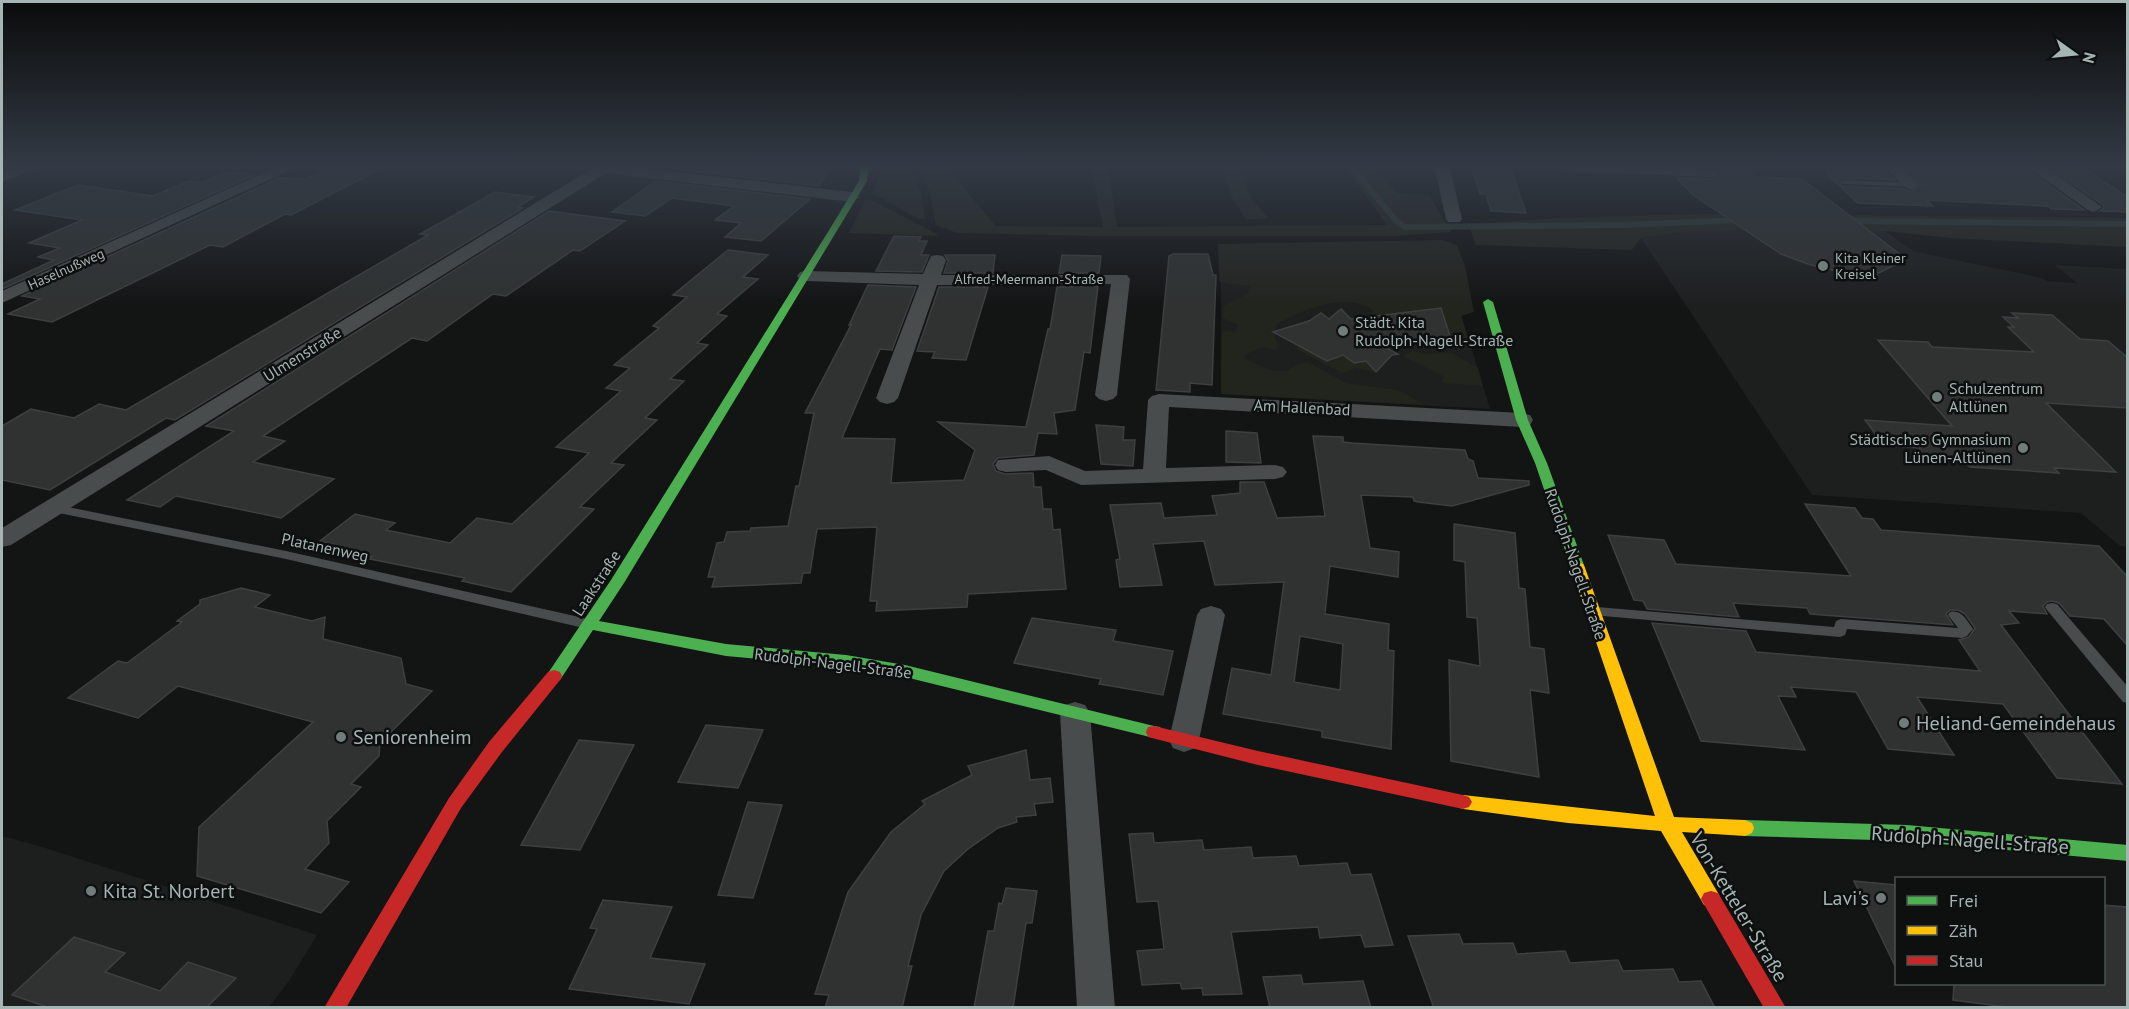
<svg xmlns="http://www.w3.org/2000/svg" width="2129" height="1009" viewBox="0 0 2129 1009" font-family="'PT Sans',sans-serif">
<style>
.built{fill:#1d1f1f}
.green{fill:#22241e}
.lines{fill:none;stroke-linecap:round;stroke-linejoin:round}
.stream{stroke:#2c3b35;stroke-width:6}
.building{fill:#2f3231;stroke:#3c4040;stroke-width:1.5;fill-rule:evenodd}
.lane{fill:#484c4c;fill-rule:evenodd}
.street{fill:#484c4c;fill-rule:evenodd}
.fast{fill:#4caf50;fill-rule:evenodd}
.slow{fill:#ffc107;fill-rule:evenodd}
.jam{fill:#c62828;fill-rule:evenodd}
.poi-dot{fill:#717d7b;stroke:#0e0f0f;stroke-width:2}
.labels{text-anchor:middle;dominant-baseline:central;stroke-width:5;stroke-linejoin:round;paint-order:stroke}
.far-poi-label{font-size:14px;fill:#a4b5b3;stroke:#0e0f0f;text-anchor:start}
.far-street-label{font-size:14px;fill:#a4b5b3;stroke:#0e0f0f}
.poi-label{font-size:16px;fill:#a4b5b3;stroke:#0e0f0f;text-anchor:start}
.street-label{font-size:16px;fill:#a4b5b3;stroke:#0e0f0f}
.near-poi-label{font-size:20px;fill:#a4b5b3;stroke:#0e0f0f;text-anchor:start}
.near-street-label{font-size:20px;fill:#a4b5b3;stroke:#0e0f0f}
</style>
<rect width="100%" height="100%" fill="#131414"/>
<!-- built -->
<g class="built">
<path d="M1693 231H1885L1913 251 2042 278 2047 281 2077 283 2055 265 2127 269V547L2120 546 2081 513 1812 495 1641 238Z"/>
<path d="M1221 283 1456 298 1490 409 1221 394Z"/>
<path d="M2 836 42 847 317 935 289 981 269 1007H2Z"/>
</g>
<!-- green -->
<g class="green">
<path d="M884 165H910L921 193 925 219H919L872 193Z"/>
<path d="M918 165H944L996 226 1103 227 1091 165H1108L1117 227 1387 225 1344 165H1372L1397 193 1430 196 1451 232 1395 236H1097L957 233 936 225 930 193Z"/>
<path d="M1220 165H1238L1251 197 1268 218 1246 220 1232 197Z"/>
<path d="M866 199 871 200 937 234V236L849 233Z"/>
<path d="M1709 214 2127 218 2128 247 1950 238 1885 231H1693L1641 238 1632 250 1476 245 1468 224 1560 218Z"/>
<path d="M1442 240 1457 245 1465 266 1474 312 1461 316 1471 348 1413 345 1406 342 1449 336 1441 308 1372 316 1373 310C1343 292 1305 309 1277 324L1275 338 1280 347 1275 350 1262 347 1245 355 1247 360 1272 371H1287L1297 364 1308 362 1346 383 1398 390 1425 405 1221 394 1222 331 1235 332 1239 325 1222 318 1223 306 1247 294 1251 286 1221 283 1219 280 1218 244Z"/>
<path d="M1299 346 1307 348 1306 350 1327 361 1343 355 1354 363 1366 361 1376 372 1356 368 1342 373 1296 349Z"/>
<path d="M1414 350 1421 354 1452 353 1478 368 1483 386 1444 383 1442 380 1445 377 1403 356Z"/>
</g>
<g class="lines">
<!-- stream -->
<g class="stream">
<path d="M1350 165 1398 223 1405 227 1624 225 1741 220"/>
<path d="M1845 221 2128 224"/>
</g>
</g>
<!-- building -->
<g class="building">
<path d="M335 165H388L291 215 285 214 223 247 210 245 52 322 8 314 40 299 22 296 279 178 306 179Z"/>
<path d="M678 165H832L819 186 673 169Z"/>
<path d="M1470 165H1510L1526 213 1491 211 1486 194H1480Z"/>
<path d="M1666 165H1745L1756 177 1802 179 1906 259 1873 276 1849 274 1811 265 1781 254 1693 195 1677 178 1714 179 1722 175V171L1714 167Z"/>
<path d="M1836 165 1880 166 1895 180 1842 178 1840 180 1842 186 1905 189 1911 192 1922 185 1903 167 1986 170 1982 167 2026 169 2084 210 2051 209 2047 206 1926 200 1933 206 1858 203 1825 172H1844Z"/>
<path d="M2053 170 2088 171 2127 197V212L2100 211 2104 208 2103 205Z"/>
<path d="M237 172 254 175 2 289V284L54 260 38 257 60 248 29 243 82 220 15 210 78 185 153 196 189 181 201 183 224 173Z"/>
<path d="M656 181 810 199 761 241 725 237 741 223 715 220 734 206 672 198 645 216 612 212Z"/>
<path d="M495 192 534 197 518 207 523 208 175 420 166 418 50 490 2 480V426L31 409 74 418 99 404 126 410 428 235 420 234Z"/>
<path d="M549 211 625 221 580 251 573 250 506 296 493 294 427 341 412 338 263 436 285 441 253 462 334 479 281 518 176 496 160 507 127 500 234 431 206 426Z"/>
<path d="M894 236 921 237 919 241H927L921 255H929L922 272 876 271Z"/>
<path d="M728 250 768 255 743 277 758 279 717 314 727 316 697 343 708 345 670 379 684 381 645 418 657 420 611 463 624 465 580 507 594 509 511 592 462 581 465 578 370 559 372 557 328 547 332 544 320 541 355 514 395 523 386 530 450 543 477 518 512 524 589 453 556 447 621 391 606 388 630 368 614 365 659 328 653 326 687 297 673 295Z"/>
<path d="M1173 254H1208L1213 275H1216L1212 385 1190 383V392L1156 390 1169 256Z"/>
<path d="M945 255H995L993 273H944L948 261Z"/>
<path d="M1062 255 1101 256 1099 273H1059Z"/>
<path d="M868 285 916 287 892 350 880 349 842 438 895 439 891 483 964 480 975 450 938 422 1026 427 1048 329H1050L1057 287 1098 286 1090 353 1084 352 1075 410 1054 413 1057 434 1038 433 1034 455 998 458 993 464 996 471 1005 474 1033 473 1034 487H1041L1043 509H1051L1053 530 1060 529 1066 589 968 594 967 607 876 611 877 601H870L877 527 817 529 810 573H803L801 583 712 587 715 577H708L717 543 724 542 727 532 750 531 751 528 788 526 796 486H799L814 413H805L851 325H849Z"/>
<path d="M939 287H988L966 360 932 358 935 352 917 351Z"/>
<path d="M1441 308 1450 336 1381 345 1398 354 1392 355 1376 372 1366 361 1354 363 1343 355 1327 361 1273 332 1309 321 1321 313 1329 319 1341 309 1351 319Z"/>
<path d="M2012 313 2052 315 2080 339 2108 341 2127 357V408L2046 403 2116 472 2054 468 2059 473 1970 467 1964 461 1927 459 1919 448 1884 445 1865 420 1952 426 1878 340 1928 342 1932 347 2034 352 2008 327H2014L2003 317 2018 318Z"/>
<path d="M1096 425 1124 427 1123 440H1135L1133 466 1101 464Z"/>
<path d="M1226 431 1257 433 1261 463 1226 462Z"/>
<path d="M1313 436 1343 437V442L1352 443 1465 450 1468 459 1473 461 1478 478 1529 481V485L1452 506 1418 502 1414 501 1413 497 1361 495 1370 548 1399 552 1398 577 1330 566 1325 614 1389 624 1388 650 1394 651 1391 749 1322 737V731L1223 714 1232 668 1271 675 1284 582 1215 585 1204 541 1153 544 1162 585 1120 587 1116 560 1120 559 1110 505 1161 503 1164 518 1217 515 1212 496 1240 493V482H1264L1277 518 1325 516ZM1300 636 1343 644 1340 690 1294 682Z"/>
<path d="M1805 504 1855 508 1862 518 1873 519 1881 530 2099 546 2127 576V645L2104 619 2070 616 2059 603 2052 601 2047 602 2043 606 2047 614 2009 611 2019 623 2001 625 2122 784 2057 778 2003 704 1917 697 1954 755 1888 749 1856 692 1791 687 1796 697 1778 696 1805 750 1701 741 1652 623 1746 631 1756 652 1980 671 1959 640 1969 637 1975 628 1965 614 1958 610H1950L1946 614 1953 625 1810 614 1807 608 1733 603 1739 617 1647 609 1643 601 1634 600 1608 535 1664 540 1676 564 1851 576Z"/>
<path d="M1454 524 1515 533 1519 588 1525 589 1530 647 1544 649 1549 693 1530 690 1539 777 1451 761 1449 660 1480 666 1477 618 1467 617 1465 562 1454 560Z"/>
<path d="M241 588 270 595 255 607 312 621 325 617 323 639 401 658 406 684 432 691 380 743 379 756 351 784 361 787 327 821 329 843 305 869 349 882 321 913 197 876 199 827 313 722 178 686 138 718 68 698 118 661 127 663 182 622 177 621 200 604V600Z"/>
<path d="M1032 618 1116 630 1113 641 1173 651 1163 695 1099 684 1101 679 1014 663Z"/>
<path d="M706 725 763 730 738 788 678 782Z"/>
<path d="M579 740 634 745 580 850 521 845Z"/>
<path d="M1026 750 1030 780 1050 778 1053 802 1034 804 1036 815 1016 817 1017 822 998 828 968 849 944 871 921 915 908 966H912L902 1008H825L829 995 815 994 848 892 891 832 925 804 922 801 972 775 968 766Z"/>
<path d="M748 802 782 805 753 898 718 895Z"/>
<path d="M1153 833 1154 843 1202 840 1204 850 1251 847 1253 858 1296 856 1299 866 1347 863 1351 875 1371 874 1393 945 1365 947 1361 935 1320 938 1318 927 1231 932 1242 994 1203 995 1202 988 1182 989 1180 983 1142 985 1137 951 1164 949 1158 901 1137 902 1129 834Z"/>
<path d="M1854 881 1896 885V968Z"/>
<path d="M1006 888 1037 891 1032 923H1026L1013 1008H974L988 931H994L999 903 1002 904Z"/>
<path d="M603 900 672 907 650 958 705 964 689 1004 569 989 597 929 590 928Z"/>
<path d="M2103 905 2127 907V1008H2014L1953 1000 1954 984H2103Z"/>
<path d="M1459 934 1463 944 1513 943 1517 954 1565 951 1570 963 1618 960 1623 971 1673 969 1679 982 1701 981 1715 1008H1434L1408 936Z"/>
<path d="M74 937 125 953 105 972 160 991 188 962 236 978 206 1008H50L12 995Z"/>
<path d="M1301 975 1303 984 1363 981 1371 1008H1270L1263 977Z"/>
</g>
<g class="lines">
<!-- lane -->
<g class="lane">
<path d="M1842 180 1912 183 1916 185 1912 187 1845 184H1842Z"/>
<path d="M53 504 286 551 588 619 593 621 595 624 593 627 588 629 286 559 49 511 47 508 49 505Z"/>
<path d="M2052 603 2057 604 2128 687V703L2123 702 2047 610 2045 607 2047 604Z"/>
<path d="M1597 607 1834 627 1836 621 1841 619 1958 628 1948 615 1950 612C1961 609 1967 620 1973 629L1967 636 1962 638 1847 629 1845 635 1840 637 1592 615 1590 612 1592 609Z"/>
</g>
<!-- street -->
<g class="street">
<path d="M21 165H43L2 182V173Z"/>
<path d="M281 165H301L2 303V291Z"/>
<path d="M566 165H616L852 192 860 197 852 202 606 173 11 545 2 547V528L588 171 568 168Z"/>
<path d="M1434 165H1449L1462 219 1460 222H1448L1446 219Z"/>
<path d="M1564 165 1714 169 1721 173 1714 177 1572 172 1567 171Z"/>
<path d="M1882 165H1898L1920 185 1912 190 1907 188Z"/>
<path d="M2025 165H2043L2102 207 2094 212 2088 210Z"/>
<path d="M937 255 943 256 946 260 941 275H1127L1130 279 1117 395 1113 399 1106 401 1099 399 1095 395 1111 284 937 285 898 398 894 402 887 404 880 402 876 398 919 285 806 281 800 280 797 276 800 272 806 271 923 274 931 256Z"/>
<path d="M1159 394 1522 413 1530 415 1533 420 1530 425 1522 427 1169 407 1166 468 1275 465 1283 467 1287 472 1283 477 1275 479 1081 485 1046 470 1006 472 998 470 995 465 998 460 1049 456 1085 471 1143 469 1148 400 1152 396Z"/>
<path d="M1211 606 1221 609 1225 615 1199 740 1195 748 1184 752 1173 748 1169 740 1197 615 1201 609Z"/>
<path d="M1075 702 1085 705 1090 713 1115 1008H1077L1060 713 1065 705Z"/>
</g>
<!-- fast -->
<g class="fast">
<path d="M861 165H869L867 181 624 583 599 621 726 644 846 655 905 665 1154 726 1160 727 1162 732 1160 737 1154 738 905 677 846 667 726 656 593 630 560 680 554 682 548 680 546 676 611 580 831 227 859 181Z"/>
<path d="M1488 299 1493 302 1528 420 1547 463 1584 565 1582 568 1577 570 1570 565 1535 463 1516 420 1483 302Z"/>
<path d="M1745 820 1907 825 2128 845V861L1907 841 1745 836 1738 833 1736 828 1738 823Z"/>
</g>
<!-- slow -->
<path class="slow" d="M1577 560 1584 565 1674 817 1745 820 1752 823 1754 828 1752 833 1745 836 1682 832 1718 893 1721 899 1718 905 1711 907 1704 905 1661 831 1568 823 1463 809 1457 807 1454 802 1457 797 1463 795 1655 816 1570 565Z"/>
<!-- jam -->
<g class="jam">
<path d="M554 670 560 672 562 676 560 680 502 752 461 808 346 1008H324L449 798 489 742 548 672Z"/>
<path d="M1154 726 1258 751 1463 795 1469 797 1472 802 1469 807 1463 809 1258 765 1148 737 1146 732 1148 727Z"/>
<path d="M1711 891 1718 893 1786 1008H1764L1701 899 1704 893Z"/>
</g>
</g>
<!-- sky -->
<linearGradient id="sky" x2="0" y2="1"><stop stop-color="#0a0b0b"/><stop offset="0.54" stop-color="#333a45"/><stop offset="1" stop-color="#333a45" stop-opacity="0"/></linearGradient>
<rect width="2129" height="307" fill="url(#sky)"/>
<!-- markers -->
<g class="poi-dot">
<circle cx="1823" cy="266" r="6"/>
<circle cx="1343" cy="331" r="6"/>
<circle cx="1937" cy="397" r="6"/>
<circle cx="2023" cy="448" r="6"/>
<circle cx="1904" cy="723" r="6"/>
<circle cx="341" cy="737" r="6"/>
<circle cx="91" cy="891" r="6"/>
<circle cx="1881" cy="898" r="6"/>
</g>
<g class="labels">
<!-- far-poi labels -->
<g class="far-poi-label">
<text x="1835" y="258">Kita Kleiner<tspan x="1835" dy="16">Kreisel</tspan></text>
</g>
<!-- far-street labels -->
<g class="far-street-label">
<text transform="translate(66 269) rotate(-24)">Haselnußweg</text>
<text x="1029" y="279">Alfred-Meermann-Straße</text>
</g>
<!-- poi labels -->
<g class="poi-label">
<text x="1355" y="322">Städt. Kita<tspan x="1355" dy="18">Rudolph-Nagell-Straße</tspan></text>
<text x="1949" y="388">Schulzentrum<tspan x="1949" dy="18">Altlünen</tspan></text>
<text x="2011" y="439" text-anchor="end">Städtisches Gymnasium<tspan x="2011" dy="18">Lünen-Altlünen</tspan></text>
</g>
<!-- street labels -->
<g class="street-label">
<text transform="translate(302 354) rotate(-32)">Ulmenstraße</text>
<text transform="translate(1302 407) rotate(3)">Am Hallenbad</text>
<text transform="translate(325 547) rotate(12)">Platanenweg</text>
<text transform="translate(1576 564) rotate(71)">Rudolph-Nagell-Straße</text>
<text transform="translate(596 583) rotate(-57)">Laakstraße</text>
<text transform="translate(833 663) rotate(7)">Rudolph-Nagell-Straße</text>
</g>
<!-- near-poi labels -->
<g class="near-poi-label">
<text x="1916" y="723">Heliand-Gemeindehaus</text>
<text x="353" y="737">Seniorenheim</text>
<text x="103" y="891">Kita St. Norbert</text>
<text x="1869" y="898" text-anchor="end">Lavi's</text>
</g>
<!-- near-street labels -->
<g class="near-street-label">
<text transform="translate(1970 840) rotate(4)">Rudolph-Nagell-Straße</text>
<text transform="translate(1739 907) rotate(59)">Von-Ketteler-Straße</text>
</g>
</g>
<!-- border -->
<rect width="2129" height="1009" fill="none" stroke="#a4b5b3" stroke-width="6"/>
<!-- legend -->
<rect x="1895" y="877" width="210" height="108" fill="#0e0f0f" stroke="#4a5151" stroke-width="1.5"/>
<rect x="1907" y="896" width="30" height="9" fill="#4caf50" stroke="#4a5151" stroke-width="1.5"/>
<text x="1949" y="907" font-size="18" fill="#a4b5b3">Frei</text>
<rect x="1907" y="926" width="30" height="9" fill="#ffc107" stroke="#4a5151" stroke-width="1.5"/>
<text x="1949" y="937" font-size="18" fill="#a4b5b3">Zäh</text>
<rect x="1907" y="956" width="30" height="9" fill="#c62828" stroke="#4a5151" stroke-width="1.5"/>
<text x="1949" y="967" font-size="18" fill="#a4b5b3">Stau</text>
<!-- north arrow -->
<g transform="translate(2075 54) rotate(105)" stroke="#0e0f0f" stroke-width="4.5" paint-order="stroke">
<path d="M0-4.5L10 22L0 15L-10 22Z" fill="#a4b5b3"/>
<text y="-9" font-size="16" font-weight="bold" text-anchor="middle" fill="#a4b5b3">N</text>
</g>
</svg>
